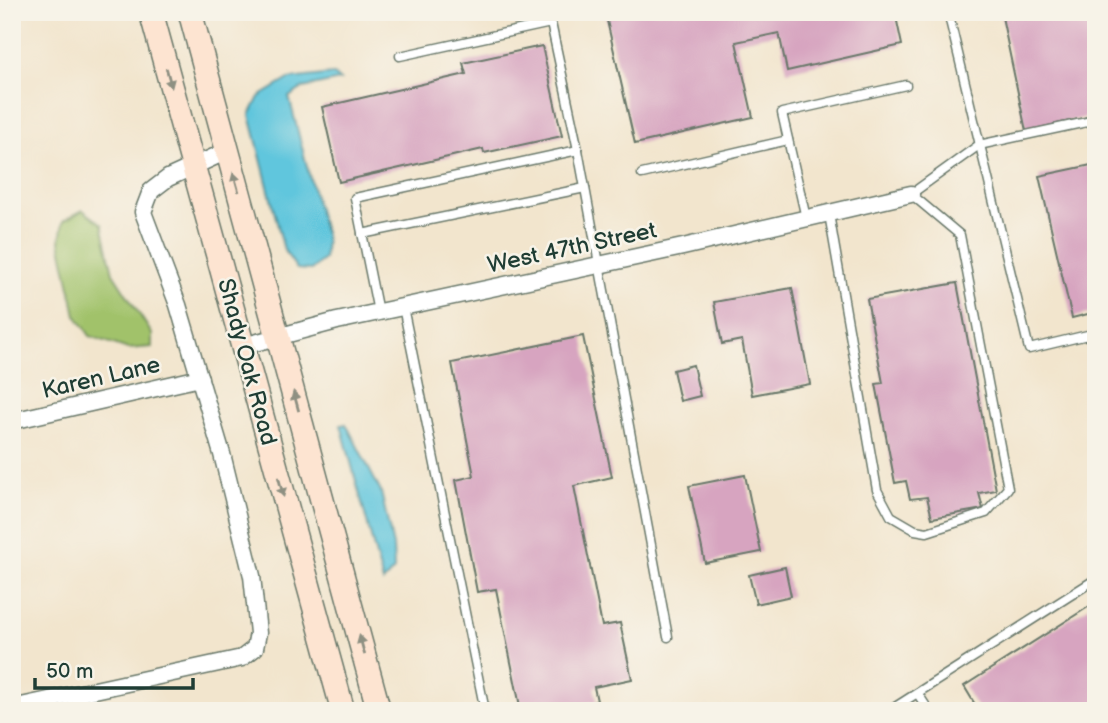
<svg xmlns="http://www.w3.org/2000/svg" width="1108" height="723" viewBox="0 0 1108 723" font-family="'Balsamiq Sans',sans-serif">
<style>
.green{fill:#a1c26b;stroke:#608050;stroke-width:2}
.water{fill:#60c6dd;stroke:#408288;stroke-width:2}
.building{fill:#d7a4c0}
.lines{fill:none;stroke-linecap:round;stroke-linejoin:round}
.lane-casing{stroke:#69786a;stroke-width:11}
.street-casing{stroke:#69786a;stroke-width:19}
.secondary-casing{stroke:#69786a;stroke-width:26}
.lane{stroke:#fff;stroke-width:8}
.street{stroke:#fff;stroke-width:16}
.secondary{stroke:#fde4d1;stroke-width:23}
.oneway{fill:#8e9082}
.labels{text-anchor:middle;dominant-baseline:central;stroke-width:5;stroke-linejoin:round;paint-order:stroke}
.street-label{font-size:23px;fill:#1f3d34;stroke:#f7f3e8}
</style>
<rect width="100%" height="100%" fill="#f7f3e8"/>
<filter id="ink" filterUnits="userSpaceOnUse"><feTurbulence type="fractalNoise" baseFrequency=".0143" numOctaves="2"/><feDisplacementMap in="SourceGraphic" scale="14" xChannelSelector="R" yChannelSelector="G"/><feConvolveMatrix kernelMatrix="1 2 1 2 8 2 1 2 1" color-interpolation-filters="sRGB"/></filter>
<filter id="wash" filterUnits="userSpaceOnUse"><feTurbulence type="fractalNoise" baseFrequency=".00686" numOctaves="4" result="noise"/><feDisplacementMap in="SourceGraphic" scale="28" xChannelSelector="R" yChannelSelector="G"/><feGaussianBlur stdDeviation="1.57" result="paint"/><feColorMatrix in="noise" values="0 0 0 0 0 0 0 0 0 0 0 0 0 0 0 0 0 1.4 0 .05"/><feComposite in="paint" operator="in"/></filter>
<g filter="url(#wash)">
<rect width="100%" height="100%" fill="#f2e5cd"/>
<!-- green -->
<path class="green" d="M83 210 102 224 113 273 152 334V347L128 349 90 336 76 315 60 241 63 221Z"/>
<!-- water -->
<g class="water">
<path d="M333 74 340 80 303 88 289 97 326 240 324 259 311 270 297 269 284 250 250 115 259 97 289 79Z"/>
<path d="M346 424 381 492 393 546 394 570 383 582 341 425Z"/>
</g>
<g id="blocks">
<!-- building -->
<g class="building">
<path d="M605 12H895L902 45 787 71 779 33 736 42 753 117 635 144Z"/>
<path d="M1001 12H1096V115L1026 131Z"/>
<path d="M542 46 562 136 484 153 483 149 339 182 322 107 466 74 463 63Z"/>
<path d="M1096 164V312L1072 318 1039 176Z"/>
<path d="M957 283 996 490 979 493 983 509 932 518 927 497 910 499 906 481 895 483 876 384 883 383 867 299Z"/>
<path d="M792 288 810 384 752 395 742 340 722 344 714 302Z"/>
<path d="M583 336 612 477 574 486 602 626 620 623 632 679 594 687 597 701 560 709V711H521L496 589 477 592 456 480 474 476 452 363Z"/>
<path d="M693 365 700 396 680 401 673 370Z"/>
<path d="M745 475 761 552 705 563 689 486Z"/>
<path d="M785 567 791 596 756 604 749 575Z"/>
<path d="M1096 602V711H979L964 686Z"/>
</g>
</g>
</g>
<g filter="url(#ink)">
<use href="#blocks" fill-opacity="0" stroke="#69786a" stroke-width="2"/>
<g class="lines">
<defs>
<g id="lane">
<path d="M948 12 1029 349 1096 333"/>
<path d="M400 56 551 23 578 150"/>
<path d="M642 174 788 140"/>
<path d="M829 214 877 490 891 516 915 530 927 532 986 513 1008 488 960 235 911 194 979 145 1096 120"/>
<path d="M806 218 782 113 906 85"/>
<path d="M362 234 585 188"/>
<path d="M403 307 485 711"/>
<path d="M378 312 355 198 578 150 668 637"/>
<path d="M918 694 929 711"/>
<path d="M889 711 1096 579"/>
</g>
<g id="street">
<path d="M243 346 337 321 683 247 911 194"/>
<path d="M12 421 200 378"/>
<path d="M12 708 242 658 255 648 258 633 252 576 222 454 178 305 143 212 151 191 168 178 227 151"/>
</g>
<g id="secondary">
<path d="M151 12 343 711"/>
<path d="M190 12 379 711"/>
</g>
</defs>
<!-- lane casing -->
<use href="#lane" class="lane-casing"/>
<!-- street casing -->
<use href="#street" class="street-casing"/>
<!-- secondary casing -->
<use href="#secondary" class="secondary-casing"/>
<!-- lane -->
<use href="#lane" class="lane"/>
<!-- street -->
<use href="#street" class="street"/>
<!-- secondary -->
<use href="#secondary" class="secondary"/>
</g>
<!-- one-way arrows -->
<defs><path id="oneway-solid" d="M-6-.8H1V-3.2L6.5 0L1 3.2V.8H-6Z" transform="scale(1.75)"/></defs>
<g class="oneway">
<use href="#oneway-solid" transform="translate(169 78) rotate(75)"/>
<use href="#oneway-solid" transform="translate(236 182) rotate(-106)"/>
<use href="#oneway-solid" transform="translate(296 401) rotate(-105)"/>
<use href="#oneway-solid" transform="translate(281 487) rotate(75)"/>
<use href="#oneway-solid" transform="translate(362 645) rotate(-105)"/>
</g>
</g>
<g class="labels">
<!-- street labels -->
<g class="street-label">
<text transform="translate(572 248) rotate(-12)">West 47th Street</text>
<text transform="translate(247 362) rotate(75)">Shady Oak Road</text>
<text transform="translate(101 378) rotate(-13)">Karen Lane</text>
</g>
</g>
<!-- margin -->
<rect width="1108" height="723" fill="none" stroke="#f7f3e8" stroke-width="42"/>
<!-- scale -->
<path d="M35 678v10h158v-10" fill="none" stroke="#1f3d34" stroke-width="3.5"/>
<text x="46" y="678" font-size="21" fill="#1f3d34" stroke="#f7f3e8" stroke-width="5" paint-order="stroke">50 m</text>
</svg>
